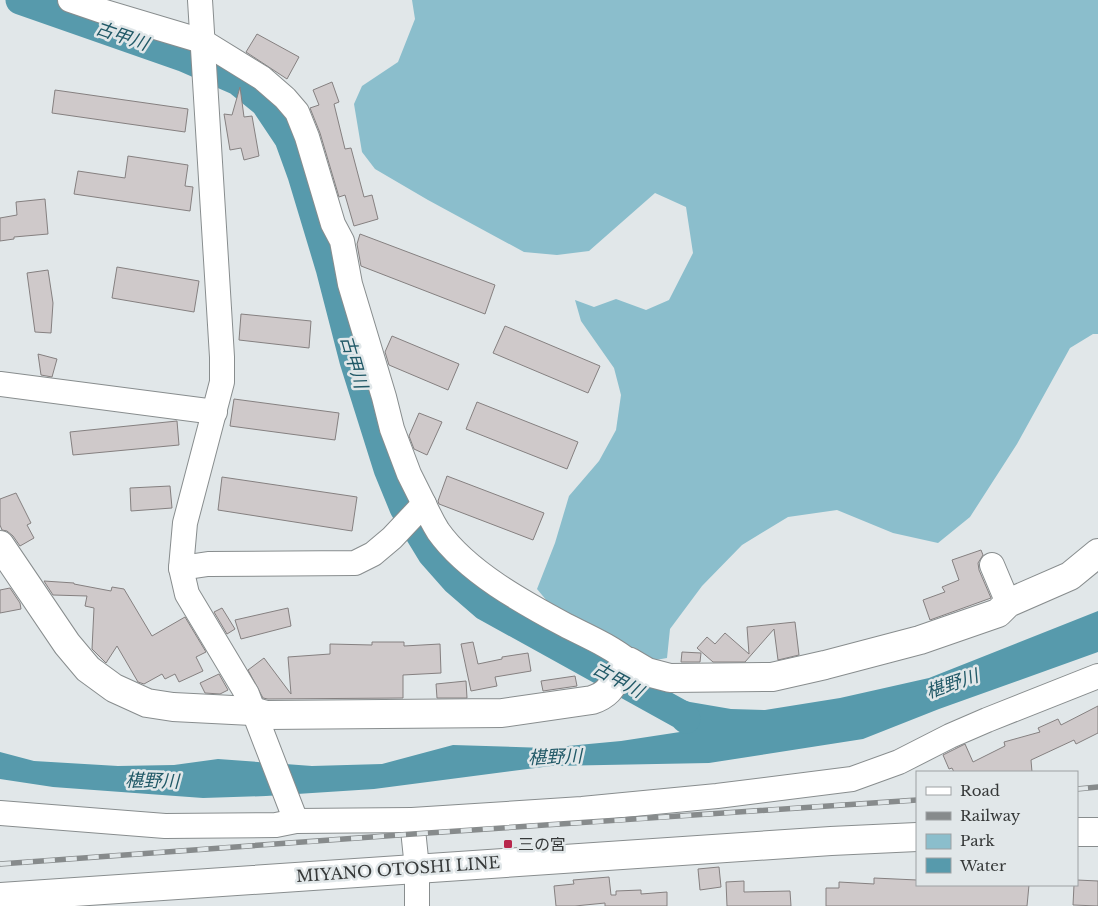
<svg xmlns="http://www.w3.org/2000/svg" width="1098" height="906" viewBox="0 0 1098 906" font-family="'Libre Baskerville','Noto Sans JP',serif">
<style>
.green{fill:#8bbecc}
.water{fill:#579aac}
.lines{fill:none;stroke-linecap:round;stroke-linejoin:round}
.river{stroke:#579aac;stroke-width:29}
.building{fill:#cfc9ca;stroke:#858080}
.minor-casing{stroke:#888d8e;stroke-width:26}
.major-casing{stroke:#888d8e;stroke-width:30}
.minor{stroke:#fff;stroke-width:24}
.major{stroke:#fff;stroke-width:28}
.rail-casing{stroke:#878b8c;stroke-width:5.5}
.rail{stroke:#e1e7e9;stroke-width:4;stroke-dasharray:11;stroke-linecap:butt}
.poi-dot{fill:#b8274c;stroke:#e1e7e9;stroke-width:2}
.labels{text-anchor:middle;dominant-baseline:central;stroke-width:5;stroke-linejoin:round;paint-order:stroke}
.poi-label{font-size:16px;fill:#363939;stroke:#e1e7e9;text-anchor:start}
.street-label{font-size:16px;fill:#363939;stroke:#e1e7e9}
.water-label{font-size:18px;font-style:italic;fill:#215967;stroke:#e1e7e9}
</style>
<rect width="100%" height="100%" fill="#e1e7e9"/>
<!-- green -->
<path class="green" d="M412 0H1098V334H1093L1070 348 1017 444 970 517 938 543 893 533 837 510 788 517 742 545 702 586 670 629 667 658 650 661 552 607 537 589 555 543 569 496 599 461 616 430 621 395 614 368 581 321 575 300 594 307 616 299 646 310 669 300 693 253 686 207 655 193 589 251 557 255 524 252 428 200 375 169 362 152 354 104 362 86 398 62 415 19Z"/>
<!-- water -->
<path class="water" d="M1098 611V652L939 709 863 739 709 763 551 766 374 789 266 796 203 798 53 787 0 779V752L34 761 118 766 174 765 218 759 312 766 382 764 453 745 546 748 621 741 680 732V719L654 704 646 686 666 695 690 702 731 709 765 710 840 698 929 678Z"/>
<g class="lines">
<!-- river -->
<path class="river" d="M20 0 183 57 238 81 265 103 289 139 302 175 330 268 354 361 388 469 404 508 432 554 455 580 485 606 682 715 686 719"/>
</g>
<!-- building -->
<g class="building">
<path d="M257 34 299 57 287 79 246 52Z"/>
<path d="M332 82 339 102 334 104 345 149 351 148 364 197 372 195 378 219 354 226 345 195 339 197 320 133 310 108 319 105 313 90Z"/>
<path d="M240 87 244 117 252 116 259 156 244 160 241 148 230 150 224 114 232 115Z"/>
<path d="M55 90 188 109 185 132 52 113Z"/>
<path d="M128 156 188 165 185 186 193 187 190 211 74 194 78 171 125 178Z"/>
<path d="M45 199 48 234 14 237V239L0 241V218L17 215 16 202Z"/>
<path d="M360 234 495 285 485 314 361 266 357 244Z"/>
<path d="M117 267 199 281 194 312 112 298Z"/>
<path d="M48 270 53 303 51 333 35 332 27 273Z"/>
<path d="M241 314 311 321 309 348 239 340Z"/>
<path d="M505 326 600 366 588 393 493 353Z"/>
<path d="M392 336 459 364 448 390 389 365 385 352Z"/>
<path d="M38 354 57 359 52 377 41 375Z"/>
<path d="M234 399 339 413 335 440 230 426Z"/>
<path d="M477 402 578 442 567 469 466 429Z"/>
<path d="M419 413 442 422 427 455 414 449 409 436Z"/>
<path d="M177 421 179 445 73 455 70 432Z"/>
<path d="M447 476 544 513 533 540 439 504 438 501Z"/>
<path d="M222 477 357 497 352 531 218 510Z"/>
<path d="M170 486 172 508 131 511 130 488Z"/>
<path d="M16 493 31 523 27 525 34 538 20 546 13 536 7 531 2 530 0 525V499Z"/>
<path d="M981 550 983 555 978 563 979 570 991 598 930 620 923 600 945 592 942 587 959 580 952 560Z"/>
<path d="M44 581 74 583V584L111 591 112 587 124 589 152 636 185 617 206 652 196 657 203 671 179 682 175 674 165 679 162 674 144 684 138 682 117 646 106 663 92 649 94 608 85 606 87 596 53 595Z"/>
<path d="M10 588 20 603 21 609 0 613V590Z"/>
<path d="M222 608 235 629 227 634 214 612Z"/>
<path d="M288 608 291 626 241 639 235 620Z"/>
<path d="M795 622 799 655 778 660 774 629 745 662H713L697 648 707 637 715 644 725 633 749 654 747 627Z"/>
<path d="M372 642H404V646L440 644 441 673 403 675V698L268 699 263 698 248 670 264 658 291 694 288 657 330 654V644L372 645Z"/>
<path d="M473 642 478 664 502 659V657L528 653 531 671 495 677 497 686 471 691 461 644Z"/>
<path d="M682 652 701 653 700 662H681Z"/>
<path d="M219 674 228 690 220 694 205 693 200 683Z"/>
<path d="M575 676 577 686 543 691 541 681Z"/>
<path d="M466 681 467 698H437L436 684Z"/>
<path d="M1098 706V733L1076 744 1074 740 1031 760 1032 772H954L952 768 949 769 943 755 965 744 973 762 1005 746 1004 742 1040 732 1038 728 1058 719 1061 725Z"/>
<path d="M719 867 721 887 700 890 698 869Z"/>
<path d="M609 877 611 895H616V891L641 890V894L667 892V906H605V903L575 906H556L554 886 574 884 573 880Z"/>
<path d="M874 878 917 880V885H1029L1027 906H826V888H839V882L874 884Z"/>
<path d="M1077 880 1098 881V906L1073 905 1074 885H1077Z"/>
<path d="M744 881V892L790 891 791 906H727L726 882Z"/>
</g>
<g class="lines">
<defs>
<g id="minor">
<path d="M70 0 105 12 202 41 262 78 285 98 297 112 307 137 333 224 342 241 350 284 384 397 392 429 409 474 424 504"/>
<path d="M200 0 222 357V382L185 523 181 568 187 594 247 694 296 821"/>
<path d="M0 384 215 412"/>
<path d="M992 565 1008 603"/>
<path d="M181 568 208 564 355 563 373 554 392 538 424 504C428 513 433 523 438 531 467 572 524 603 567 626 589 637 612 647 630 662"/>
<path d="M0 813 165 826 276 825 296 821 412 820 417 868V906"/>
<path d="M412 820 582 809 717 796 852 779 899 762 950 736 987 720 1098 676"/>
</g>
<g id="major">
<path d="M0 545 67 644 88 669 114 688 147 703 173 707 252 711 266 715 502 713 592 700C619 691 611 674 630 662L647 672 670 678 772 677 825 665 920 640 998 613 1008 603 1070 576 1098 553"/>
<path d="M1077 832H1098"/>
<path d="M0 897 831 841 917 837"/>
</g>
</defs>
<!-- minor casing -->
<use href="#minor" class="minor-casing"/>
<!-- major casing -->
<use href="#major" class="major-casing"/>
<!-- minor -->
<use href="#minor" class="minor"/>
<!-- major -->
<use href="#major" class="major"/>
<defs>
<g id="rail">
<path d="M1077 789 1098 787"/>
<path d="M0 864 413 834 917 800"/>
</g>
</defs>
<!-- rail casing -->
<use href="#rail" class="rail-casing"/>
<!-- rail -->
<use href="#rail" class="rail"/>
</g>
<!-- markers -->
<rect class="poi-dot" x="503" y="839" width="10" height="10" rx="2.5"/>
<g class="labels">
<!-- poi labels -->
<g class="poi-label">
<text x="518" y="844">三の宮</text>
</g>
<!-- street labels -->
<g class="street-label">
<text transform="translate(398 869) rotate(-4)">MIYANO OTOSHI LINE</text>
</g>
<!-- water labels -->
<g class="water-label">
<text transform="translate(122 36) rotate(19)">古甲川</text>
<text transform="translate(354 362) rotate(74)">古甲川</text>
<text transform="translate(618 680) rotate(29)">古甲川</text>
<text transform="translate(952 684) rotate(-19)">椹野川</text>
<text transform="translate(555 757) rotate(-2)">椹野川</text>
<text transform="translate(152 781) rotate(1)">椹野川</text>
</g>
</g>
<!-- legend -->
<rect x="916" y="771" width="162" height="115" fill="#e1e7e9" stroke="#9da1a3"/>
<rect x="926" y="787" width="25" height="8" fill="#ffffff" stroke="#9da1a3"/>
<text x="960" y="796" font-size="15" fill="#363939">Road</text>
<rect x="926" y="812" width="25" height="8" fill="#878b8c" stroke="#9da1a3"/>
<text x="960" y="821" font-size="15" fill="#363939">Railway</text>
<rect x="926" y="834" width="25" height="15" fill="#8bbecc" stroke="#9da1a3"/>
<text x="960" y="846" font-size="15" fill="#363939">Park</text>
<rect x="926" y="858" width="25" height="15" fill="#579aac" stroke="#9da1a3"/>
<text x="960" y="871" font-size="15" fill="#363939">Water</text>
</svg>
